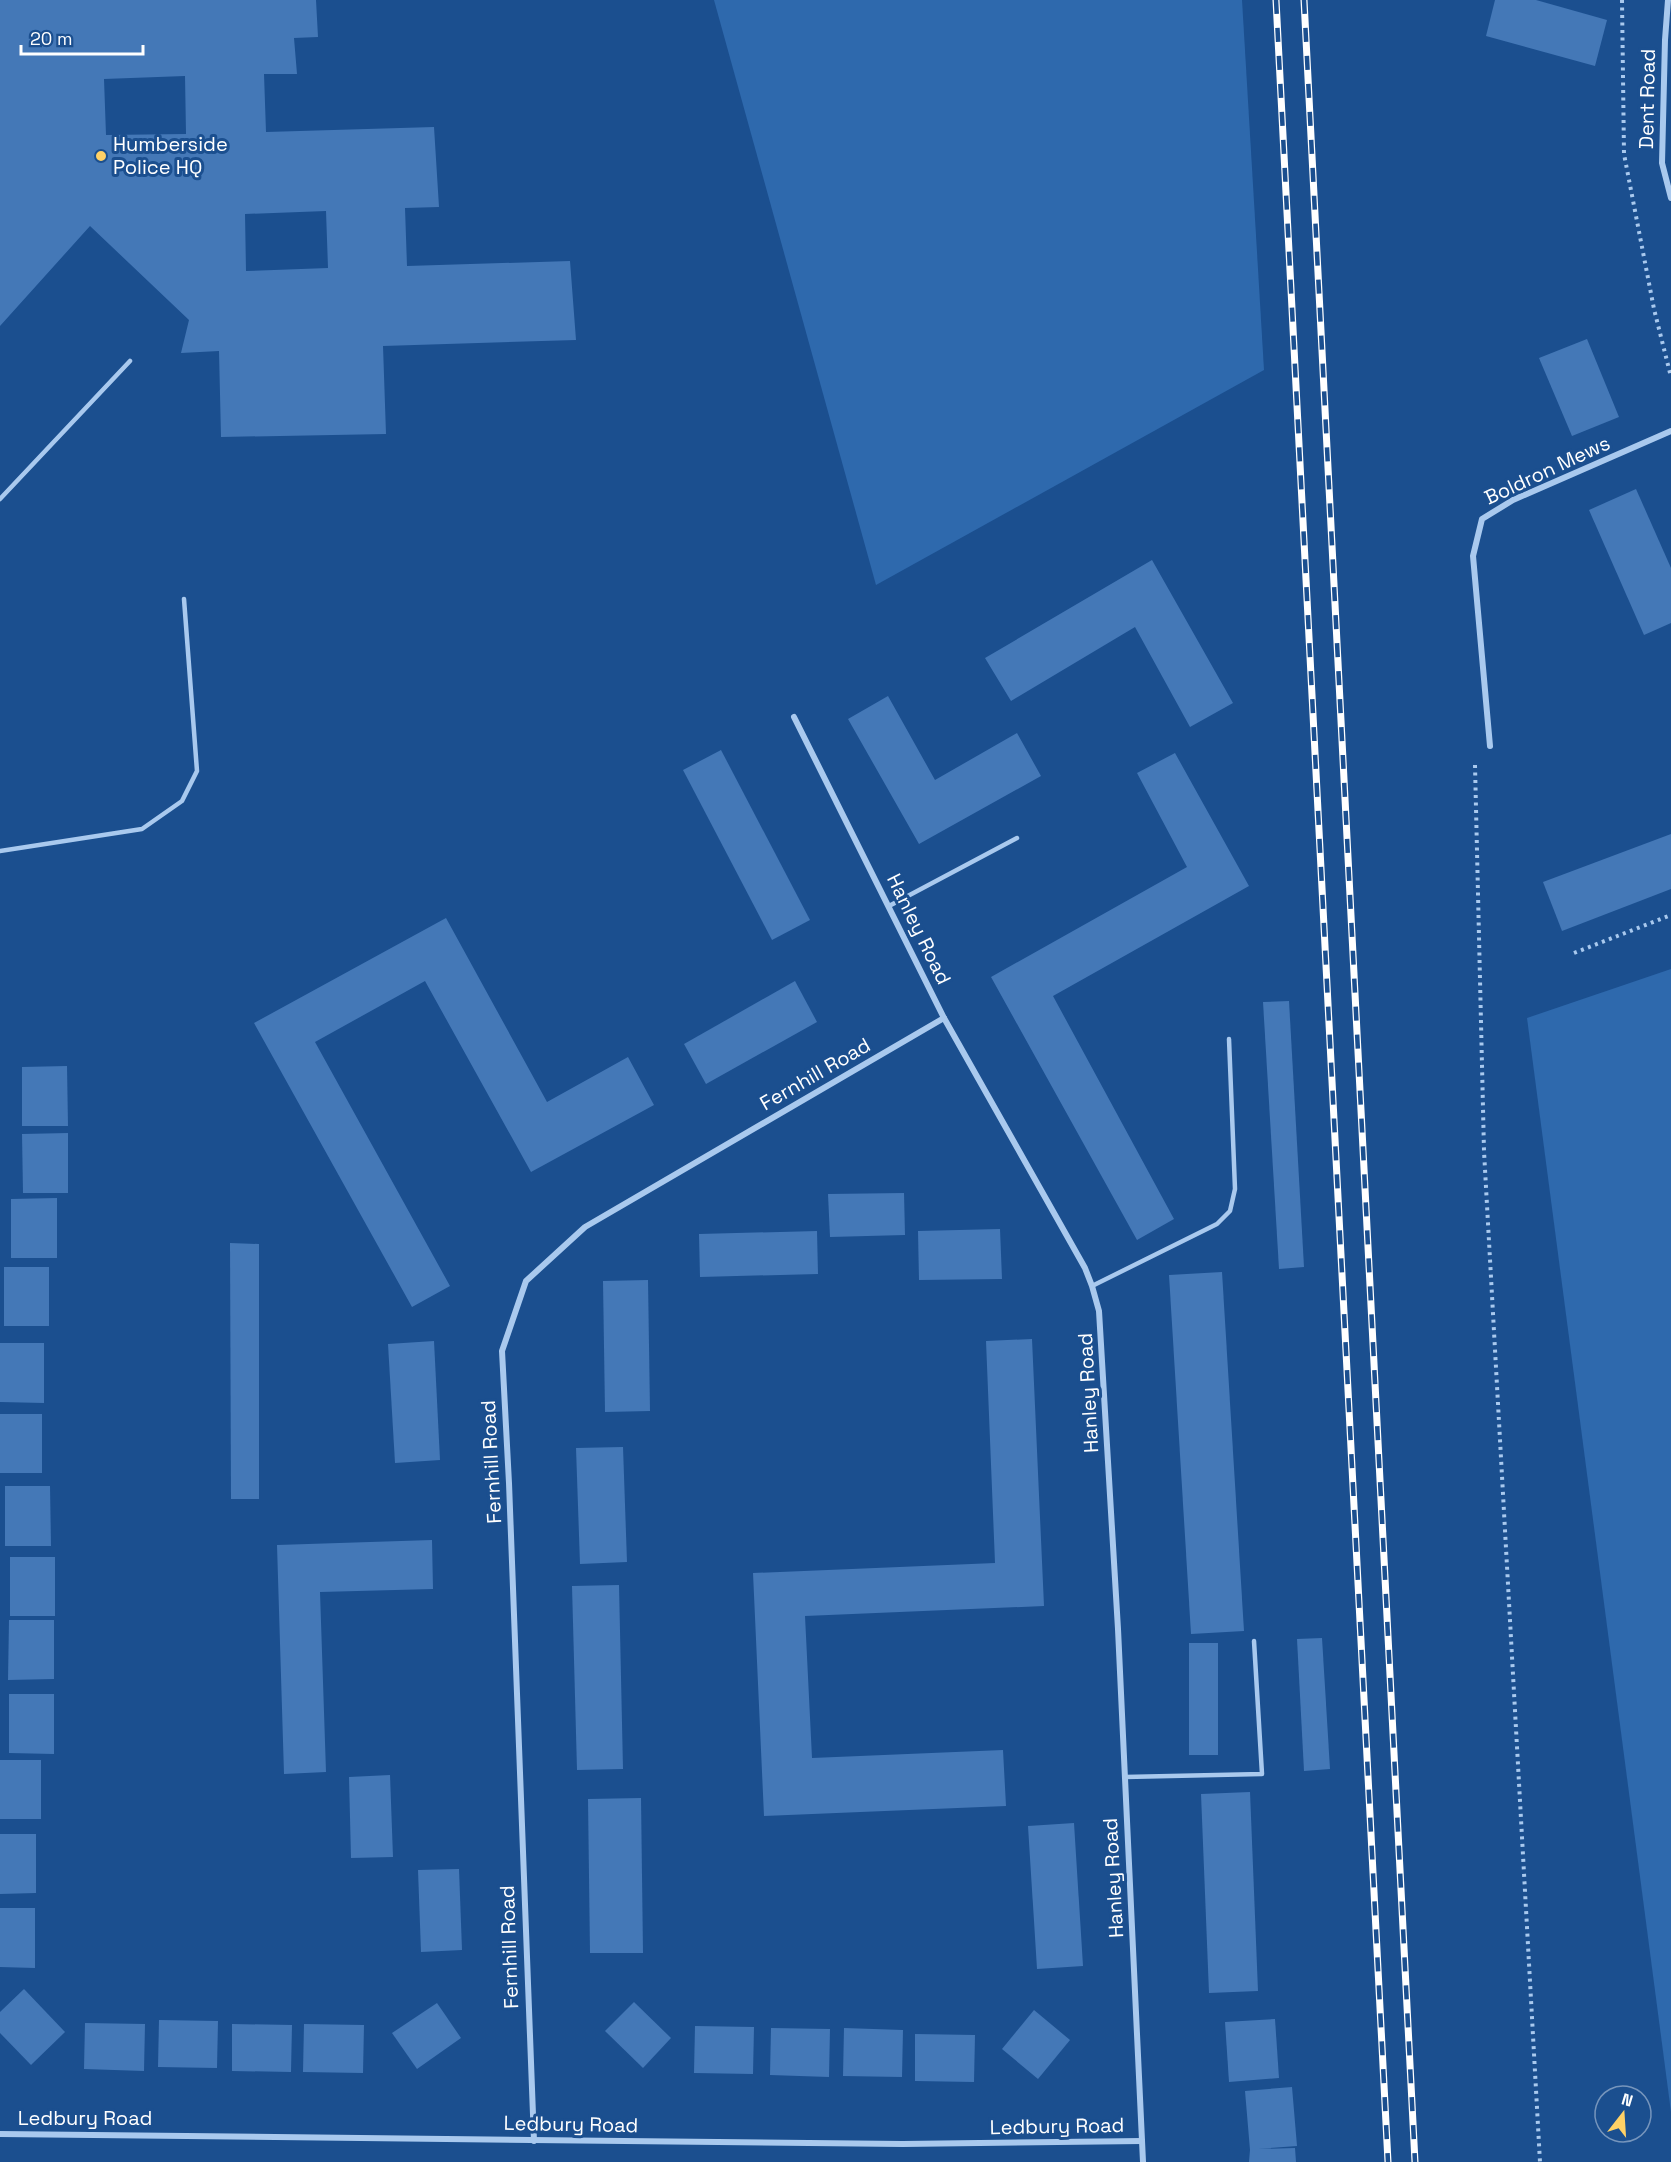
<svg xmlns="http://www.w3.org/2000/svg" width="1671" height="2162" viewBox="0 0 1671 2162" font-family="'Space Grotesk',sans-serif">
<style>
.green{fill:#2e69ad}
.building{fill:#4478b7;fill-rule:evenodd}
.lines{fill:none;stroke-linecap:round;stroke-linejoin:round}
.path{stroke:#a9c9ee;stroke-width:4;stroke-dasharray:3 4.5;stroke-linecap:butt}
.service{stroke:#a9c9ee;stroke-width:4.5}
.minor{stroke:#a9c9ee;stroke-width:6}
.rail-casing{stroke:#fff;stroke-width:7}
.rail{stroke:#1b4f8f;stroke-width:4.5;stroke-dasharray:14;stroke-linecap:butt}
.poi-dot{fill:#ffd166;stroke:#1b4f8f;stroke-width:2}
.labels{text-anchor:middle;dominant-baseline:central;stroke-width:6;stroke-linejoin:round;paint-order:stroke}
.street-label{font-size:20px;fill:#fff;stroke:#1b4f8f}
.poi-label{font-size:20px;fill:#fff;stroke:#1b4f8f;text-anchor:start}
</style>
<rect width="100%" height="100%" fill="#1b4f8f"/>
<!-- green -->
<g class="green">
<path d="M714 0H1242L1264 370 876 585Z"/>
<path d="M1671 969V2112L1527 1018Z"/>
</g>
<!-- building -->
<g class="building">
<path d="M0 0H316L318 37 294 38 297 74H264L266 132 434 127 439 207 405 208 407 266 570 261 576 340 383 346 386 434 221 437 219 351 181 353 189 320 90 226 0 326ZM185 76 186 134 106 135 104 79ZM326 211 328 268 246 271 245 214Z"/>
<path d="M1495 0H1536L1607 20 1595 66 1486 36Z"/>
<path d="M1587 339 1619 417 1572 436 1539 358Z"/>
<path d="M1636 489 1671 568V623L1644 635 1589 510Z"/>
<path d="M1152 560 1233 703 1190 727 1135 627 1011 701 985 658Z"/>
<path d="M888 696 935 780 1017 733 1041 776 919 844 848 719Z"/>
<path d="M721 750 810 920 772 940 683 770Z"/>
<path d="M1175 753 1249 886 1053 996 1174 1219 1137 1240 991 977 1187 867 1137 773Z"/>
<path d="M1671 834V889L1562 931 1543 882Z"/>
<path d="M446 918 547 1102 628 1057 654 1105 531 1172 425 981 315 1042 450 1286 412 1307 254 1023Z"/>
<path d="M795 981 817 1022 706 1084 684 1044Z"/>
<path d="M1289 1001 1304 1267 1279 1269 1263 1002Z"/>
<path d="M67 1066 68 1126H22V1067Z"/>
<path d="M68 1133V1193H23L22 1134Z"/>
<path d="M904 1193 905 1235 830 1237 828 1194Z"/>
<path d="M57 1198V1258H11V1199Z"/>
<path d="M1000 1229 1002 1279 919 1280 918 1231Z"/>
<path d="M817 1231 818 1274 700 1277 699 1234Z"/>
<path d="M230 1243 259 1244V1499H231Z"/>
<rect x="4" y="1267" width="45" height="59"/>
<path d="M1222 1272 1244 1631 1191 1634 1169 1275Z"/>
<path d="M648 1280 650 1411 605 1412 603 1281Z"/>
<path d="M1032 1339 1044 1606 805 1616 812 1758 1003 1750 1006 1806 764 1816 753 1573 995 1563 986 1341Z"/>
<path d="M434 1341 440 1460 395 1463 388 1344Z"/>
<path d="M0 1343H44V1403L0 1402Z"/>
<rect x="0" y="1414" width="42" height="59"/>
<path d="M623 1447 627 1562 580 1564 576 1448Z"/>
<path d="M5 1486H50L51 1546H5Z"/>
<path d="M432 1540 433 1589 320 1592 326 1772 284 1774 277 1545Z"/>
<rect x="10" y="1557" width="45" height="59"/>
<path d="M619 1585 623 1769 577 1770 572 1586Z"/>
<path d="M9 1620H54V1679L8 1680Z"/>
<path d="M1322 1638 1330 1769 1304 1771 1297 1639Z"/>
<rect x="1189" y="1643" width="29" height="112"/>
<path d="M9 1694H54V1754L9 1753Z"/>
<rect x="0" y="1760" width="41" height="59"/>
<path d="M390 1775 393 1857 351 1858 349 1777Z"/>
<path d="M1250 1792 1258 1991 1209 1993 1201 1794Z"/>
<path d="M641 1798 643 1953H590L588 1799Z"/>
<path d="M1074 1823 1083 1966 1037 1969 1028 1826Z"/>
<path d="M0 1834H36V1893L0 1894Z"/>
<path d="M459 1869 462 1950 421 1952 418 1870Z"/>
<path d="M0 1908H35V1968L0 1967Z"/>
<path d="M24 1989 65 2032 31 2065 0 2033V2012Z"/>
<path d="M634 2002 671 2038 643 2068 605 2031Z"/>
<path d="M437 2003 461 2038 417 2069 392 2033Z"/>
<path d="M1034 2010 1070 2040 1038 2079 1002 2049Z"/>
<path d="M1275 2019 1279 2078 1229 2082 1225 2022Z"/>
<path d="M159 2020 218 2021 217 2068 158 2067Z"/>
<path d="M85 2023 145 2024 144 2071 84 2069Z"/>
<path d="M232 2024 292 2025 291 2072 232 2071Z"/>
<path d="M304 2024 364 2025 363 2073 303 2072Z"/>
<path d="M695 2026 754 2027 753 2074 694 2073Z"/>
<path d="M771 2028 830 2029 829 2077 770 2075Z"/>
<path d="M844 2028 903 2030 902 2077 843 2076Z"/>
<path d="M915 2034 975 2035 974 2082 915 2081Z"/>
<path d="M1292 2087 1297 2146 1258 2149 1295 2148 1296 2162H1249L1250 2150 1245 2091Z"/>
</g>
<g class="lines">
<!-- path -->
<g class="path">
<path d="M1622 0 1624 154 1654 309 1671 377"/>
<path d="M1475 765 1484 1151 1540 2162"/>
<path d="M1574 953 1671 915"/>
</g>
<!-- service -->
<g class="service">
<path d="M0 499 130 361"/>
<path d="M0 851 142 829 182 801 197 771 184 599"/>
<path d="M889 906 1017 838"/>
<path d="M1092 1286 1217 1224 1230 1211 1235 1189 1229 1039"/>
<path d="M1125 1777 1262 1774 1254 1641"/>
</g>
<!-- minor -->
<g class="minor">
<path d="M1668 0 1665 40 1662 163 1671 198"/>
<path d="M794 717 944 1018 1085 1268 1092 1286 1099 1311 1118 1629 1143 2162"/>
<path d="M1490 746 1473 556 1482 519 1513 500 1671 431"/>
<path d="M0 2134 903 2144 1142 2141"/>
<path d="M534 2141 509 1483 502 1351 526 1281 585 1227 944 1018"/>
</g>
<defs>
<g id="rail">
<path d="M1276 0 1388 2162"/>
<path d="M1304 0 1415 2162"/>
</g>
</defs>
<!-- rail casing -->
<use href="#rail" class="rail-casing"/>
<!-- rail -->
<use href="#rail" class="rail"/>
</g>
<!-- markers -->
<circle class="poi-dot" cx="101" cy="156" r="6"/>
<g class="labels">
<!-- street labels -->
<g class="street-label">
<text transform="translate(1647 99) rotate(-89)">Dent Road</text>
<text transform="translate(1547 470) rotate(-25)">Boldron Mews</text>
<text transform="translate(919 929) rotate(64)">Hanley Road</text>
<text transform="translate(815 1074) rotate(-30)">Fernhill Road</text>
<text transform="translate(1088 1393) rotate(-93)">Hanley Road</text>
<text transform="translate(491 1462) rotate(-93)">Fernhill Road</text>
<text transform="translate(1113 1878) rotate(-93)">Hanley Road</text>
<text transform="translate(509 1947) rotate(-92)">Fernhill Road</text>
<text x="85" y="2118">Ledbury Road</text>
<text transform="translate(571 2124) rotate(1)">Ledbury Road</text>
<text transform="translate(1057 2126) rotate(-1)">Ledbury Road</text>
</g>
<!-- poi labels -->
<g class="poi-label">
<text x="113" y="144">Humberside<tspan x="113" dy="23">Police HQ</tspan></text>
</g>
</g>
<!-- north arrow -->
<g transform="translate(1623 2114) rotate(17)"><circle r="28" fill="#1b4f8f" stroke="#7695bc" stroke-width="1.5"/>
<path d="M0-4.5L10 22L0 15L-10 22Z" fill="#ffd166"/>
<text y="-9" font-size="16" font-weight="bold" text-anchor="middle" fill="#ffffff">N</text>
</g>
<!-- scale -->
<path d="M21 45v9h122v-9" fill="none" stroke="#ffffff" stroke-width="3"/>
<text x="30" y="45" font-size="18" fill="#ffffff" stroke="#1b4f8f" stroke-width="4.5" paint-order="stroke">20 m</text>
</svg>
